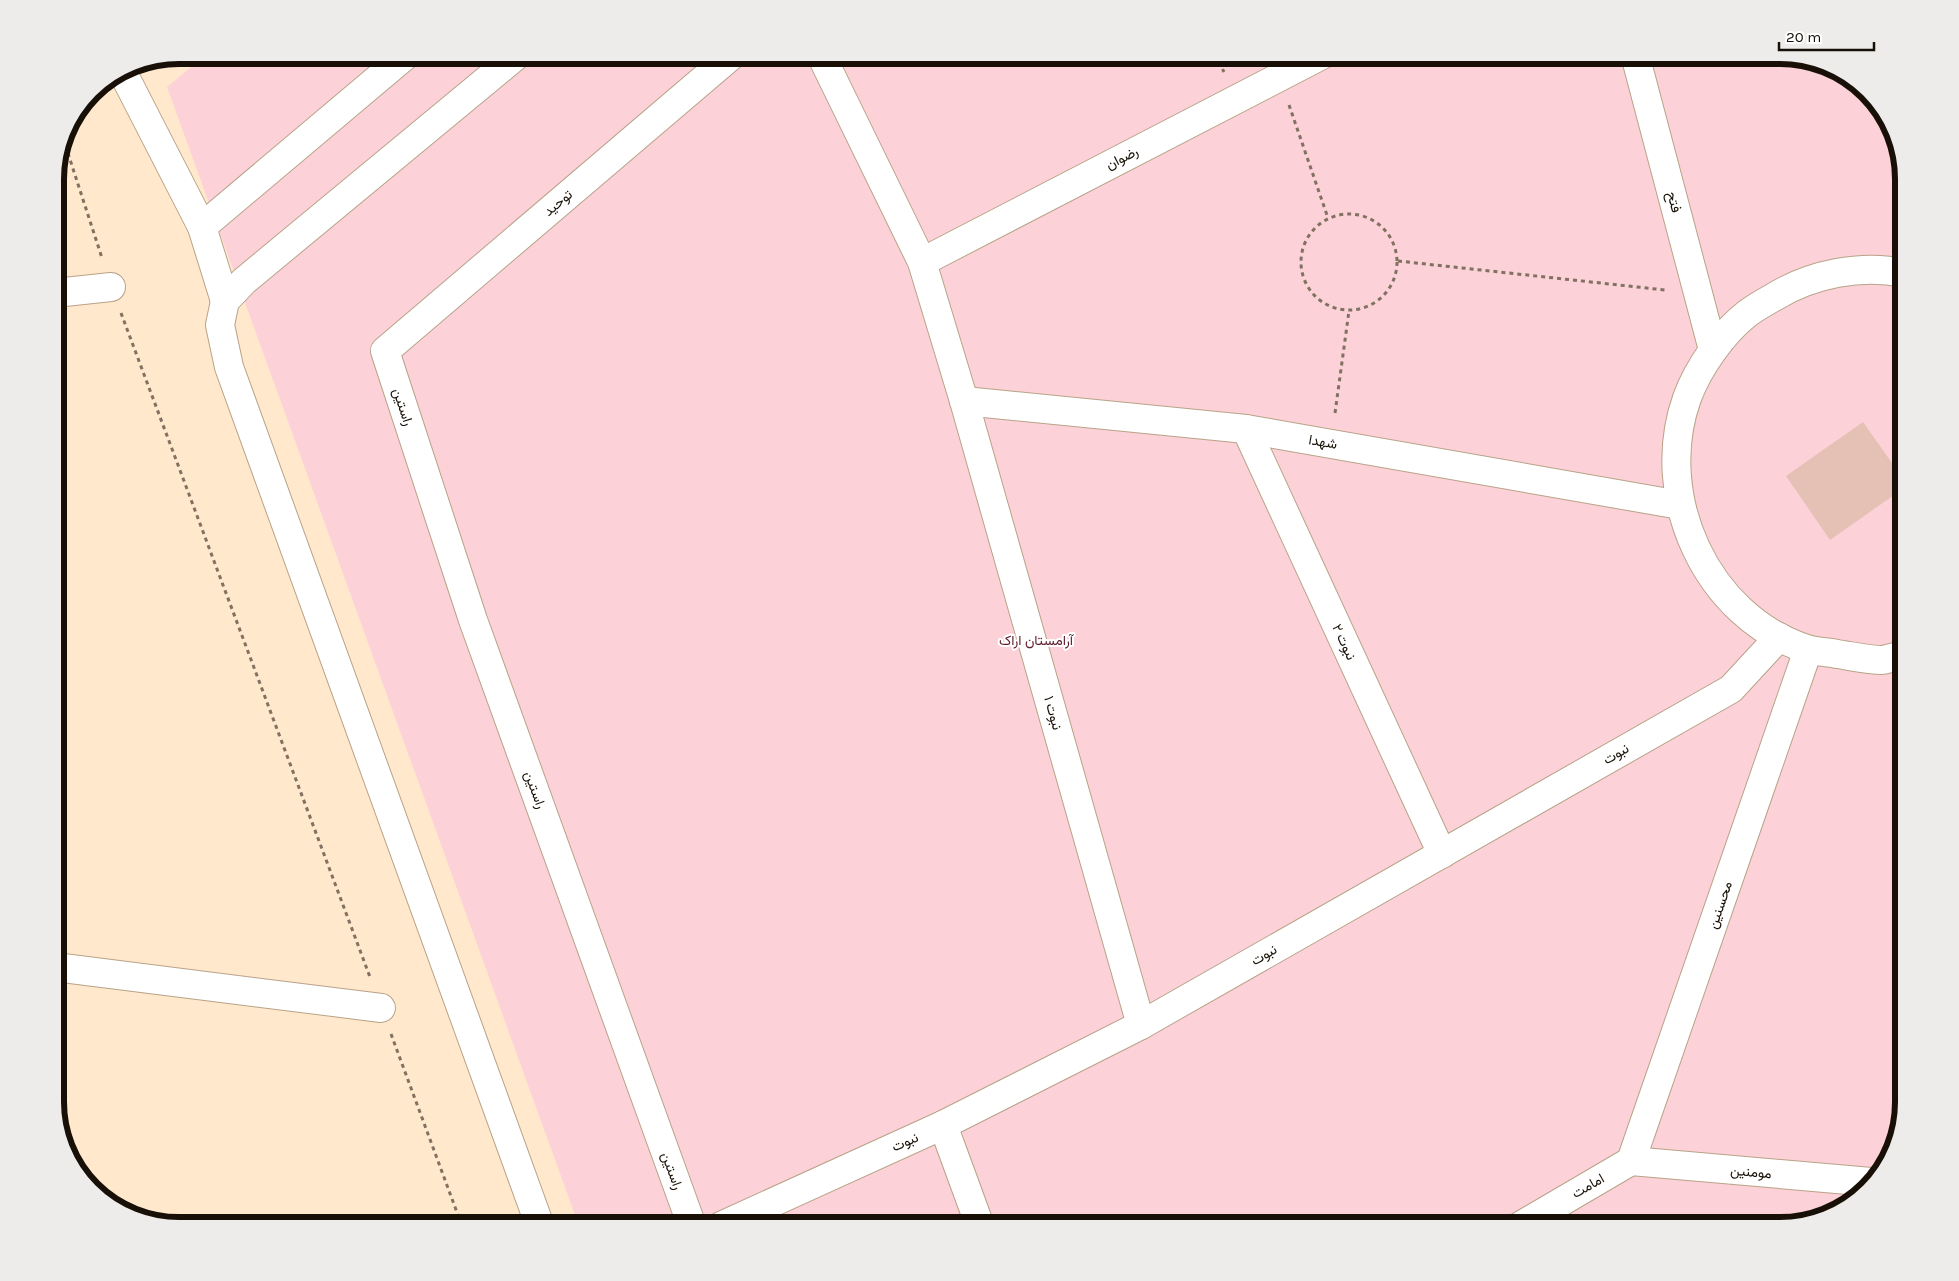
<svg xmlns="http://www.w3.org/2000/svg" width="1959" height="1281" viewBox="0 0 1959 1281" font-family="Karla,Vazirmatn,sans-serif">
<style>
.green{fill:#fcd1d8}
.building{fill:#e5c1b5}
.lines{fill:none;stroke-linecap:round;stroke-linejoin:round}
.minor-casing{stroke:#b8a388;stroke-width:30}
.path{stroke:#807160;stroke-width:3;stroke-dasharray:4 4;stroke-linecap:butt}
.minor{stroke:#fff;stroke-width:28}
.labels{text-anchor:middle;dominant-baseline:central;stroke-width:4;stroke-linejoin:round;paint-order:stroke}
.street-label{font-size:14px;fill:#181007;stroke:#fff}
.park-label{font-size:14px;fill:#602032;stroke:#fff}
.rim{fill:none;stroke:#181007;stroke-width:6}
</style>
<rect width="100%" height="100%" fill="#ffe8cc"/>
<!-- green -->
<path class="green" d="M206 55H1780L1849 76 1888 117 1904 179V1102L1883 1171 1842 1210 1780 1226H579L167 87Z"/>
<!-- building -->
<path class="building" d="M1863 422 1904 480V488L1830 540 1786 476Z"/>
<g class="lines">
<defs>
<g id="minor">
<path d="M517 55 244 281 225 301 220 325 229 367 540 1226"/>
<path d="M821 55 922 262 964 401 1141 1025"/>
<path d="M1635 55 1713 350"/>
<path d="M122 71 202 227 225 301"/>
<path d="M202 227 406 55"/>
<path d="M922 262 1322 55"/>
<path d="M1904 273C1861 264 1811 274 1774 297 1765 302 1756 307 1748 313 1723 332 1698 368 1687 398 1652 496 1706 617 1807 649 1817 652 1828 652 1837 654 1851 656 1868 660 1882 660 1889 659 1897 656 1904 655"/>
<path d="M55 293 111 287"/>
<path d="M964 401 1246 429 1680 505"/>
<path d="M1246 429 1442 854"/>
<path d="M55 967 381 1008"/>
<path d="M943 1125 980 1226"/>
<path d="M1631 1161 1808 650"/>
<path d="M1631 1161 1871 1182"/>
<path d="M692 1226 473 620 385 351 732 55"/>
<path d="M721 1226 943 1125 1141 1025 1731 689 1779 637"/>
<path d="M1520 1226 1631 1161"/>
</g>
</defs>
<!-- minor casing -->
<use href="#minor" class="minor-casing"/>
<!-- path -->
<g class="path">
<path d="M1215 55 1224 72"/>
<path d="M1289 105 1328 218"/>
<path d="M63 138 102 258"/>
<circle cx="1349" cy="262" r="48"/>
<path d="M1398 261 1665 290"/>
<path d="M121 313 370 977"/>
<path d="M1335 413 1349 311"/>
<path d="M391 1034 462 1226"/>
</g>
<!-- minor -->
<use href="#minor" class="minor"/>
</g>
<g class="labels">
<!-- street labels -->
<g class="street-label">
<text transform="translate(1122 158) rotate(-27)">رضوان</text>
<text transform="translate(1674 202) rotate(75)">فتح</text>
<text transform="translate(558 203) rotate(-40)">توحید</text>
<text transform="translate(403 407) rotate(72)">راستین</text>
<text transform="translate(1323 442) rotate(10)">شهدا</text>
<text transform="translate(1344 642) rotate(65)">نبوت ۲</text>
<text transform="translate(1053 713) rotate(74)">نبوت ۱</text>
<text transform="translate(1616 754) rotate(-30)">نبوت</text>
<text transform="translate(535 790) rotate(70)">راستین</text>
<text transform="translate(1720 905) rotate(-71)">محسنین</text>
<text transform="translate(1264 955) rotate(-30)">نبوت</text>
<text transform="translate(905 1142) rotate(-24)">نبوت</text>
<text transform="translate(672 1171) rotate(70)">راستین</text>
<text transform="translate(1751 1172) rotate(5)">مومنین</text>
<text transform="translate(1588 1186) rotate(-30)">امامت</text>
</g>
<!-- park labels -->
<g class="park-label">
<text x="1036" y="640">آرامستان اراک</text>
</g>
</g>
<!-- crop -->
<path d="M0 0H1959V1281H0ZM179 64H1780A115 115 0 0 1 1895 179V1102A115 115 0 0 1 1780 1217H179A115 115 0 0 1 64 1102V179A115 115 0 0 1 179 64Z" fill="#edeceb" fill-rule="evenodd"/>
<path class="rim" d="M179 64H1780A115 115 0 0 1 1895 179V1102A115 115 0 0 1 1780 1217H179A115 115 0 0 1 64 1102V179A115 115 0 0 1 179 64Z"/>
<!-- scale -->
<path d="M1779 42v8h95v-8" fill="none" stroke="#181007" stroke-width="2.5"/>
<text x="1786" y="42" font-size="15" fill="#181007" stroke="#ffffff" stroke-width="4" paint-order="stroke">20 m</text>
</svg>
